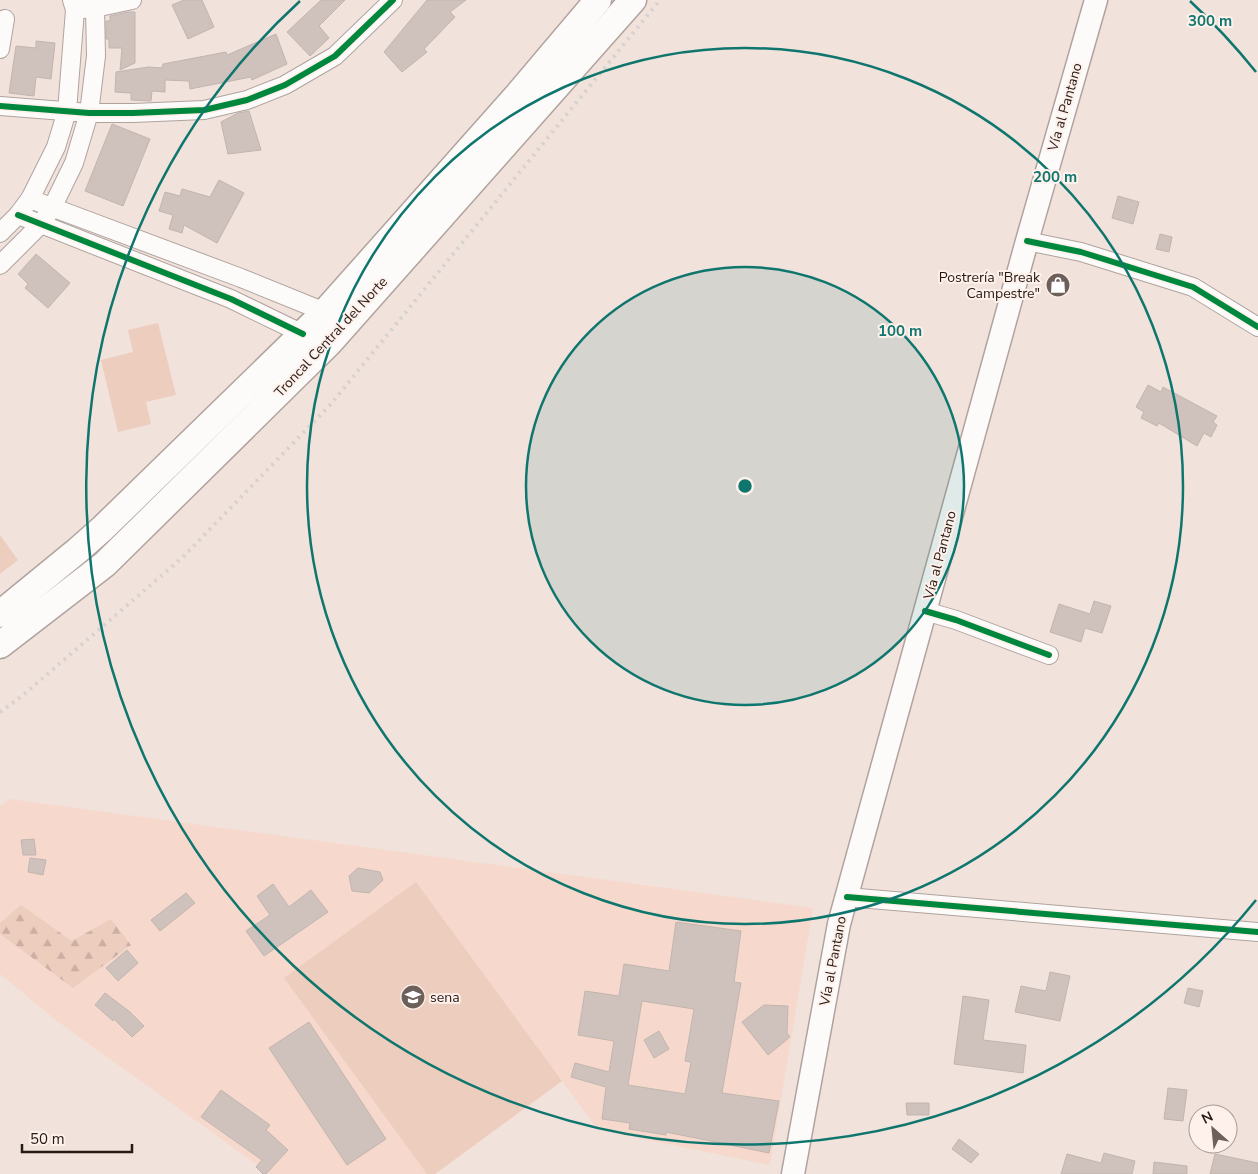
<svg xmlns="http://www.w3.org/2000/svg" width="1258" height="1174" viewBox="0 0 1258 1174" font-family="'Nunito Sans',sans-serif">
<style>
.built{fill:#f6d9cc}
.grass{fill:#edcdbe}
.forest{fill:url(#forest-firs)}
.building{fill:#cfc2bc;stroke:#c1b5af;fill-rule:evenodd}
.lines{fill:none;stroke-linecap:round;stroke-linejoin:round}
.minor-casing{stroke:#b0a39e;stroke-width:20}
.major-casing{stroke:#b0a39e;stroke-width:25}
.highway-casing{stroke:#b0a39e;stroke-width:29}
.minor{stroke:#fdfbfa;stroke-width:18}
.major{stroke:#fdfbfa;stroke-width:22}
.highway{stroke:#fdfbfa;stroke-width:26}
.rail{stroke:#d7d2d0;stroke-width:4;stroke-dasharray:2.5 5;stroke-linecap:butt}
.cycleway-casing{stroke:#fef0ea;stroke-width:9}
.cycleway{stroke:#00873e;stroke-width:6}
.ring{fill:none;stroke:#0f766e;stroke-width:2.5}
.labels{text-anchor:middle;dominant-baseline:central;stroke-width:4;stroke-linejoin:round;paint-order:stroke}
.street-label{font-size:14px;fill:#261a14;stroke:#fef0ea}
.poi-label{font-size:14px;fill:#261a14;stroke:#fef0ea;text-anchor:end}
.centre{fill:#0f766e;stroke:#fef0ea;stroke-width:2.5}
.ring-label{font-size:15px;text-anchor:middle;font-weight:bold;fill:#0f766e;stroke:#fef0ea;stroke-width:4;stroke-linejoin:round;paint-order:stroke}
</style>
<defs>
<pattern id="forest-firs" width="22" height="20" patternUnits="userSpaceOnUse" patternTransform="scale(1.25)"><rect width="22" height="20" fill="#edcdbe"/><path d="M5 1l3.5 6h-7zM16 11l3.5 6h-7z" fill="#cbafa2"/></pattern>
</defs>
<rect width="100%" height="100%" fill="#f1e2dc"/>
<!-- built -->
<path class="built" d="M10 799 813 908 770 1165 598 1130 562 1081 435 1174H270L57 1021 0 974V806Z"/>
<!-- grass -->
<g class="grass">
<path d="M158 323 176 395 146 402 151 424 118 432 101 360 133 352 128 330Z"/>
<path d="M0 535 18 560 0 574Z"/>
<path d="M416 882 562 1081 435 1174H427L284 978Z"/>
</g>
<!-- forest -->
<path class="forest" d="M21 905 72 941 111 919 131 945 73 988 0 934V923Z"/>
<!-- building -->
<g class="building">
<path d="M184 0H202L214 27 188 39 172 5Z"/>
<path d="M321 0H345L319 26 329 38 310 56 287 32Z"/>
<path d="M427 0H466L450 12 455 17 424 49 427 52 402 72 384 52Z"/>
<path d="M128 12H135V63L120 70 122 48H109V39H106V21H110V16Z"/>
<path d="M276 34 287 64 252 80 251 77 190 89 189 81 165 80V92L152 91 151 101 131 100V93L115 92 116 72 148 67 162 68 163 64 226 52 227 55Z"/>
<path d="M36 41 55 43 51 79 36 77 34 96 9 93 16 46 36 48Z"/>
<path d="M249 111 261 150 228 154 221 122 238 113Z"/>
<path d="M112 124 150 139 123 206 85 191Z"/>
<path d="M219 180 244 193 217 243 184 225 182 233 169 229 173 215 159 211 165 192 180 196 182 189 210 197Z"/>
<path d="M1118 196 1139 202 1133 224 1112 218Z"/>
<path d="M1160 234 1172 237 1169 252 1156 249Z"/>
<path d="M36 254 70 283 48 308 25 288 28 284 18 274Z"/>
<path d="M1148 385 1161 392 1163 387 1217 416 1213 422 1217 425 1211 437 1204 433 1197 446 1159 423 1157 426 1141 418 1144 412 1136 407Z"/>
<path d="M1094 601 1111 606 1102 633 1085 628 1081 642 1050 632 1059 604 1090 614Z"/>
<path d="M34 839 36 855H23L21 840Z"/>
<path d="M30 858 46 860 43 875 28 872Z"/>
<path d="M358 868 380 872 383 880 369 893 352 891 349 876Z"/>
<path d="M273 884 289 907 311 890 328 912 264 956 246 931 270 915 257 896Z"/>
<path d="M186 893 195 903 160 931 151 920Z"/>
<path d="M676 922 741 931 734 982 741 983 722 1093 779 1101 769 1153 666 1132V1135L629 1129 630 1123 602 1119 606 1087 571 1077 575 1063 609 1072 614 1041 578 1035 585 991 619 996 624 964 669 971ZM642 1001 694 1009 685 1061 691 1062 685 1094 628 1085Z"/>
<path d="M127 950 138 963 118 981 106 968Z"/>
<path d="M1050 972 1070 976 1060 1021 1015 1012 1021 986 1046 991Z"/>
<path d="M1188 988 1203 991 1199 1007 1184 1003Z"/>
<path d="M105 993 130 1012 144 1026 132 1037 114 1019 113 1021 95 1005Z"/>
<path d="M963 996 989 1000 983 1040 1026 1045 1023 1073 954 1064Z"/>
<path d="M764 1005 788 1006 787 1033 790 1037 768 1055 742 1022Z"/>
<path d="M309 1022 386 1139 347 1165 269 1048Z"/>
<path d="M659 1031 669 1049 654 1058 644 1040Z"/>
<path d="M1168 1088 1187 1090 1183 1121 1164 1119Z"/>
<path d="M221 1090 270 1125 266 1130 288 1150 266 1174H263L256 1167 262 1160 201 1117Z"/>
<path d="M906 1103H929V1115H907Z"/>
<path d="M959 1139 979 1154 971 1163 952 1149Z"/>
<path d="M1104 1153 1135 1161 1132 1174H1061L1067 1154 1101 1163Z"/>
<path d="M1215 1154 1258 1163V1174H1210Z"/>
<path d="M1154 1162 1187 1166V1174H1153Z"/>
</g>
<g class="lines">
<defs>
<g id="minor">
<path d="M83 9 95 8 132 0"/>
<path d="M0 49 5 19"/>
<path d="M0 106 89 113H133L204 110 247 100 285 85 335 56 393 0"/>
<path d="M30 199 241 278 325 312"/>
<path d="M18 215 231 299 303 334"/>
<path d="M0 233 18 215 30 199 56 147 67 111 75 10 72 0"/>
<path d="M1027 241 1081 252 1193 287 1258 327"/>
<path d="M0 265 40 225 52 208 74 163 89 113 96 56 95 8 93 0"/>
<path d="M925 611 956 620 1049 655"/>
<path d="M847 897 1258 932"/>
</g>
<path id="major" d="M793 1174 839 924 1027 241 1096 0"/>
<g id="highway">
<path d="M0 614 77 551 103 528 325 312 516 97 598 0"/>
<path d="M0 645 105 564 330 342 633 0"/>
</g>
</defs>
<!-- minor casing -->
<use href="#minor" class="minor-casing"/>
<!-- major casing -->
<use href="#major" class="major-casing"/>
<!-- highway casing -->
<use href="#highway" class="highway-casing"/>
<!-- minor -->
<use href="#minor" class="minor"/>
<!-- major -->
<use href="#major" class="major"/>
<!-- highway -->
<use href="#highway" class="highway"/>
<!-- rail -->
<path class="rail" d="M0 712 21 697 183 557 331 404 660 0"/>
<defs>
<g id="cycleway">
<path d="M0 106 89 113H133L204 110 247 100 285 85 335 56 393 0"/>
<path d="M18 215 231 299 303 334"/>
<path d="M1027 241 1081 252 1193 287 1258 327"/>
<path d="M925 611 956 620 1049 655"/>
<path d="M847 897 1258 932"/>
</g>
</defs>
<!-- cycleway casing -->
<use href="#cycleway" class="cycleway-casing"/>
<!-- cycleway -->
<use href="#cycleway" class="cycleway"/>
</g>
<!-- distance rings -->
<circle cx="745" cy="486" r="219" fill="#0f766e" fill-opacity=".12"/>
<g class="ring">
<circle cx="745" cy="486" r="219"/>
<circle cx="745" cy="486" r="438"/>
<path d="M1256 900A658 658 0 1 1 300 1M1190 1A658 658 0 0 1 1256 72"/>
</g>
<!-- icons -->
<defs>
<symbol id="shop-disc" viewBox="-11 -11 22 22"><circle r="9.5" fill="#6d605a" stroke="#fef0ea"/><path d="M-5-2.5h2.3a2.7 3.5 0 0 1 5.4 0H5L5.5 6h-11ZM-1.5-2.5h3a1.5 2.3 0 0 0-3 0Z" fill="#fff"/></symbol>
<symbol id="university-disc" viewBox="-11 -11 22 22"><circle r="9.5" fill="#6d605a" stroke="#fef0ea"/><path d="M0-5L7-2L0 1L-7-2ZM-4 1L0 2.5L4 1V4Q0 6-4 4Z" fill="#fff"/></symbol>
</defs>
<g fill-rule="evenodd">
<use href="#shop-disc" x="1044" y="271" width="28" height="28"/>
<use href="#university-disc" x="399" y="983" width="28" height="28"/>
</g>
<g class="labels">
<!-- street labels -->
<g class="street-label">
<text transform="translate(1065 107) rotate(-74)">Vía al Pantano</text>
<text transform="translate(331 337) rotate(-47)">Troncal Central del Norte</text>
<text transform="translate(940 555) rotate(-75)">Vía al Pantano</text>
<text transform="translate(833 961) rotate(-79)">Vía al Pantano</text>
</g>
<!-- poi labels -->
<g class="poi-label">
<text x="1040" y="277">Postrería "Break<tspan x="1040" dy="16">Campestre"</tspan></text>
<text x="430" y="997" text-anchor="start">sena</text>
</g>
</g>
<circle cx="745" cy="486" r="8" class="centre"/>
<g class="ring-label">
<text x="1210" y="26">300 m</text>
<text x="1055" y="182">200 m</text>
<text x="900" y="336">100 m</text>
</g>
<!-- north arrow -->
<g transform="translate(1213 1129) rotate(333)"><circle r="24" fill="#fef0ea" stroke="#a89a94"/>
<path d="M0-4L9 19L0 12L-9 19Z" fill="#6d605a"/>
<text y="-8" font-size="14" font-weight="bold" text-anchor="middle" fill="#261a14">N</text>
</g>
<!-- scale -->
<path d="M22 1144v8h110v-8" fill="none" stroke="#261a14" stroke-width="2.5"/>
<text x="30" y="1144" font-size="15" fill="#261a14" stroke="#fef0ea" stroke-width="4" paint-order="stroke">50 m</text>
</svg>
